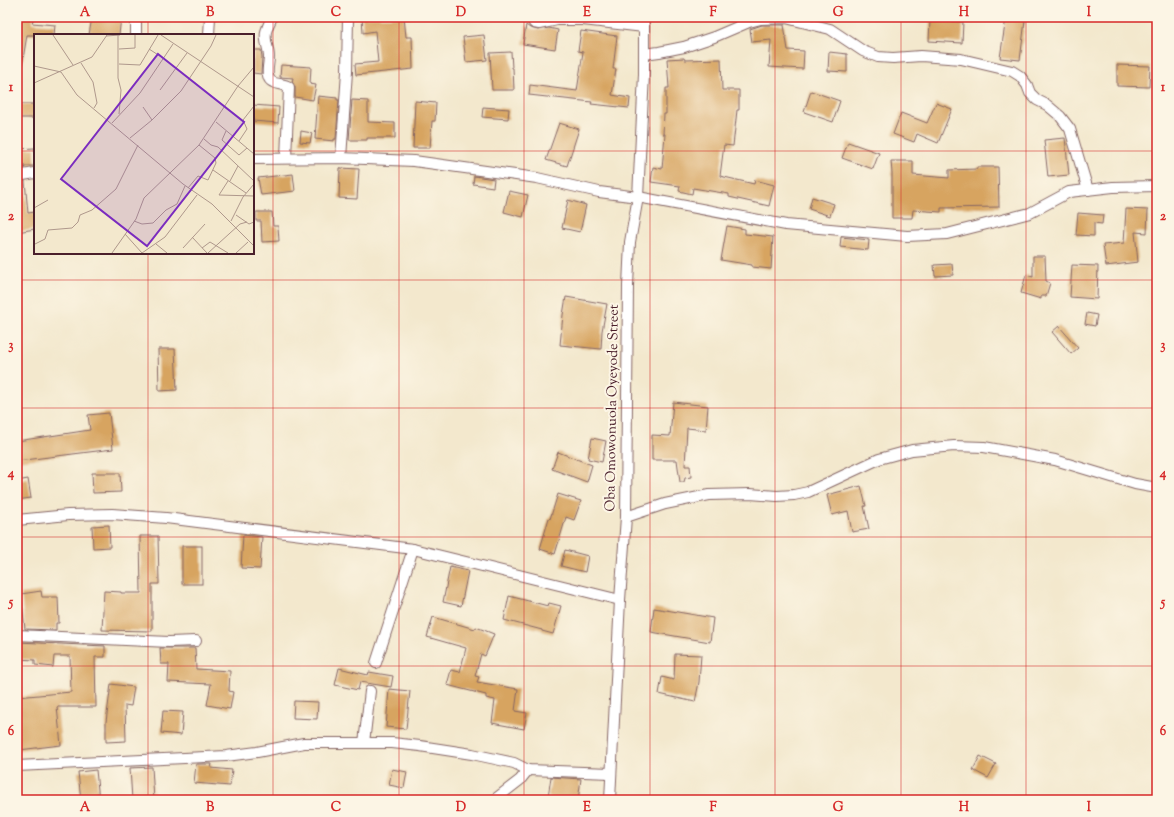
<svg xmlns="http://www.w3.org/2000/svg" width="1174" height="817" viewBox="0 0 1174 817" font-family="'Sorts Mill Goudy',serif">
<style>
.building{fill:#d7a460}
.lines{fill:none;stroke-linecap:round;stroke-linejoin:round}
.street-casing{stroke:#856564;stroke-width:12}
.street{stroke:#fff;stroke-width:10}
.grid{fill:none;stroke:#d62828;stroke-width:1;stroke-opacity:0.55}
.labels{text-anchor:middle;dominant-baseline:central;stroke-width:4;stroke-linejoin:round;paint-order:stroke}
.street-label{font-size:14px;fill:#4a1f2b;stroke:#fcf5e5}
.inset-road{fill:none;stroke:#af988c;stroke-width:1}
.view{fill:#7b2cbf;fill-opacity:0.15;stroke:#7b2cbf;stroke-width:2}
.inset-edge{fill:none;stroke:#4a1f2b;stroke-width:2}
.neatline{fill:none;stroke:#d62828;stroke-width:1.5}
.grid-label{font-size:13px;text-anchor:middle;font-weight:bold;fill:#d62828}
</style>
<rect width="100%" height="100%" fill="#fcf5e5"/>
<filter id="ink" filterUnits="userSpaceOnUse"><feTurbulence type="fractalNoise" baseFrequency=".025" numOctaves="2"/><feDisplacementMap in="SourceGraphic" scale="8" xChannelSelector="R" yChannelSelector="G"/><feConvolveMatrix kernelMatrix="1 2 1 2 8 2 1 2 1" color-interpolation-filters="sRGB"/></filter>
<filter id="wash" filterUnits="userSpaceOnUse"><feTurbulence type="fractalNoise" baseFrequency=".012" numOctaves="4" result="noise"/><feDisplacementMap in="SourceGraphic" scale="16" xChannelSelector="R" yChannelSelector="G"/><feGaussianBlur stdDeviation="0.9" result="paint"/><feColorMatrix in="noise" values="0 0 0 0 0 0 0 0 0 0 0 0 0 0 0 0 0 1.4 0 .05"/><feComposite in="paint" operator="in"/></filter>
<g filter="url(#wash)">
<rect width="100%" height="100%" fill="#f3e8cd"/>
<g id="blocks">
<!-- building -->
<g class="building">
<path d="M17 17H34L32 23 55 25 54 35H27L22 65H17Z"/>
<path d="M92 17H121L119 35H89Z"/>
<path d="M362 17H404L406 37H412L413 69 356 75 355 64 378 62 375 31 363 33Z"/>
<path d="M1006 18 1025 21 1020 60 1000 58Z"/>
<path d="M930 20 963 22 962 43 929 41Z"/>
<path d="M526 25 530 28 538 30 549 28 558 30 555 49 523 44Z"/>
<path d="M762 25H784L788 50 804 51 803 69 769 67 771 40 752 42 750 29Z"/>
<path d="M581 31 617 36 613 69H616L612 95 630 98 629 108 591 104 592 102 529 95 530 85 577 91 583 52 578 51Z"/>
<path d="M484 35 487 60 466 62 463 37Z"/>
<path d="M253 50H261L262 57 261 74 253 73Z"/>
<path d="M511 52 512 68H513L514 90H492L490 53Z"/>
<path d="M829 52 847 54V72L828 71Z"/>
<path d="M684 58 685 60 721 59 722 90H739V110H737L733 146 724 145 720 176 754 184 755 180 774 185 769 206 729 197V194L693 188 692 194 679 191 680 186 651 182 653 167 662 169 665 134H663L664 114H666V88H669L667 59Z"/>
<path d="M281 65 311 67 310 84 316 85 313 100 295 97V87L292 82 293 78 280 77Z"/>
<path d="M1117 65 1150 66 1149 87 1117 86Z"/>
<path d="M811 91 840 101 833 122 804 112Z"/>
<path d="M318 96 337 98V100H339L336 139H334V141L315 139Z"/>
<path d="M352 100 368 101V122L395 123V138H367V140H349Z"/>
<path d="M415 101 436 103 435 121H432L430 148H413Z"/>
<path d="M936 103 952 109 938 143 917 134 914 142 893 134 901 113 927 123Z"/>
<rect x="17" y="104" width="17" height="14"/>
<path d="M253 105 279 107 278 123 253 121Z"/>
<path d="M483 107 509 109 508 119 482 117Z"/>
<path d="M559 123 579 129 567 166 546 160Z"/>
<path d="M301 131 312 133 310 143 300 142Z"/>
<path d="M1065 138 1069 175 1048 177 1044 140Z"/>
<path d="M848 142 879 153 873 169 842 158Z"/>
<path d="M35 148V166H24L25 168 17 169V149Z"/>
<path d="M891 161H913V175L949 178V170L977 169V167H998L999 207 941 208V212L913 210 912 218H892V173Z"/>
<path d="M340 168 359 169 357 199 339 198Z"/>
<path d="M293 174 295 191 261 195 258 178Z"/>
<path d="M474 176 494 179 493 187 473 184Z"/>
<path d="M25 181 28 213 35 212V229L17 232V182Z"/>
<path d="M509 191 528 195 523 217 504 212Z"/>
<path d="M812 197 834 204 830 216 809 209Z"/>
<path d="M568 200 586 205 580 232 562 228Z"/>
<path d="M1126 209 1148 210 1147 233 1135 232 1138 262 1106 266 1103 245 1124 243Z"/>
<path d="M256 212H272L273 226H278L279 241 262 242 261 221H256Z"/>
<path d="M1078 213 1103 215 1102 224 1094 223V236L1076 235Z"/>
<path d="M727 226 745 229V234L773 237 771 269 752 267V265L721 260Z"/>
<path d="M841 237 869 240 868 250 840 247Z"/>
<path d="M1033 256H1045L1046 281 1050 283 1046 296H1041V299L1021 293 1026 275 1033 277Z"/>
<path d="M952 264 953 275 935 276 934 265Z"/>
<path d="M1072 265 1098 266 1097 299 1070 297Z"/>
<path d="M566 297 607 304 602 331 601 349 560 345 563 315Z"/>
<path d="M1087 313 1097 315 1095 326 1085 324Z"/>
<path d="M1059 326 1078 348 1071 354 1052 332Z"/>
<path d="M158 349H175L177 390 159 391Z"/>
<path d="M673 402 708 406 706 430 687 428 685 466H690L691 477 685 478 684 482H680L677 460H652V435L670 436Z"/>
<path d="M109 413 113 449 17 461V441L90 430 88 415Z"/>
<path d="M592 438 606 441 602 462 588 459Z"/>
<path d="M558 452 592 465 587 482 552 469Z"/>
<path d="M92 473H120L121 492 93 493Z"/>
<path d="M28 479 31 498 17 500V481Z"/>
<path d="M861 486 866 506H864L869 529 852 532 848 511 832 515 827 495Z"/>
<path d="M558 494 581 501 574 520 566 517 555 554 540 549 549 518 550 519Z"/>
<path d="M109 525 110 547 93 548 92 526Z"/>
<path d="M243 535 262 537 260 569 241 568Z"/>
<path d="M140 536H158L159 584H152V631L102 630 104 591 121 592V593H141Z"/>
<rect x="182" y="546" width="20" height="38"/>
<path d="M565 550 588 556 585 572 561 566Z"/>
<path d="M450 567 468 571 461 606 443 602Z"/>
<path d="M41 591 42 597H58L59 623H56V630L25 629 21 594Z"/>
<path d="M509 596 548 606 549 603 561 606 553 634 542 631V630L504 620Z"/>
<path d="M654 608 713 618 710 642 651 632Z"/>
<path d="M433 617 475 629 476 627 494 634 485 656 481 654 475 676 479 677 477 682 518 689 515 711 527 713 524 729 492 723 495 700 486 698V695L447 685 451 670 460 672 466 648 427 637Z"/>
<path d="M17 642 105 646V657H95L96 707H57L61 745 19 750 17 735V720L20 719 17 697 71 692 70 656H54L53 667 35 665V660L17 659Z"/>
<path d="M160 648H195L196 669 230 671 229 691 233 692 230 709 207 705 211 684 168 682 169 664H161Z"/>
<path d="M675 654 701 655 699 682 695 702 659 694 662 677 674 680Z"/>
<path d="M339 668 368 675 369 672 393 676 391 687 360 682 358 690 335 685Z"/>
<path d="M111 684 134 687 131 706 125 705 126 741 106 742V722Z"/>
<path d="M389 689 410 691 406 729 386 727Z"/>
<path d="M294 701 318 702 317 719 293 718Z"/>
<path d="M163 711 183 712 181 735 161 733Z"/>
<path d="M980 756 996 764 988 778 973 770Z"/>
<path d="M196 764H212L211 768 232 770 230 786 194 783Z"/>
<path d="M152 767 154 800H132L130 768Z"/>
<path d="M392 769 407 772 404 788 389 785Z"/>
<path d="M96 770 99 800H81L78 772Z"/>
<path d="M551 777 581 779 578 800H566L548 797Z"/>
</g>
</g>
</g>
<g filter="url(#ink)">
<use href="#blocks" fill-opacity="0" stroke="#856564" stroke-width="1"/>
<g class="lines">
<defs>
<g id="street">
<path d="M272 17C270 22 267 27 266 32 264 41 269 48 269 57 269 64 265 76 271 81 276 85 283 83 289 87L286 158"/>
<path d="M531 17 534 23 539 24 557 20H583L644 27"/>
<path d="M136 35V17"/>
<path d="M209 35 210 17"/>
<path d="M644 54 659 52 684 47 714 37 749 22 761 19 786 18 830 29 863 51 878 57 893 58 921 56 961 59 1012 71 1020 76 1027 85 1030 93 1037 100 1047 105 1060 116 1070 129 1088 190"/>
<path d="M341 158 347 72 348 17"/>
<path d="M253 159 341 158 414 161 537 178 599 192 638 197 786 225 907 236 947 234 1030 213 1069 192 1113 187 1157 186"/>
<path d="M17 176 35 173"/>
<path d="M626 517 665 504 709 495 750 494 777 496 794 495 808 492 879 459 912 450 954 446 984 447 1055 460 1135 484 1157 488"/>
<path d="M17 520 68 515 112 514 166 518 413 549 620 600"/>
<path d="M17 635 169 642 196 641"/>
<path d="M376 663 413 549"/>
<path d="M364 743 370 691"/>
<path d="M17 766 226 756 257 752 304 743H392L420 746 472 754 514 763 528 770 611 773"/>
<path d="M494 800 520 780 528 770"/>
<path d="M610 800 620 600 626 517 628 286 630 242 638 197 644 74V17"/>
</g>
</defs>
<!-- street casing -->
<use href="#street" class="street-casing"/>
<!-- street -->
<use href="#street" class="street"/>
</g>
</g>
<!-- grid -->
<path class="grid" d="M148 17V35M273 17V800M399 17V800M524 17V800M650 17V800M775 17V800M901 17V800M1026 17V800M17 151H35M253 151H1157M148 253V800M17 280H1157M17 408H1157M17 537H1157M17 666H1157"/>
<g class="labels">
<!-- street labels -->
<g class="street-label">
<text transform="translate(613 408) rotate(-89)">Oba Omowonuola Oyeyode Street</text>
</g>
</g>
<!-- overview -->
<g transform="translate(34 34)">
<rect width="220" height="220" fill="#f3e8cd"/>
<path class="inset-road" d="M19 1 39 31M84 1V44L87 56 85 80M127 1 220 63M72 2 86 1M85 15 101 14V1M115 15 129 24M47 29 59 48 63 69 60 74M85 30 106 31 124 1M0 32 27 38 43 61 149 150 178 170 220 212M0 49 58 23 73 1M126 56 153 19M109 73 118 86M182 88 220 120M78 89 106 59 139 10M192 97 188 106 205 121 213 114M96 104 118 86 147 57 177 12 182 1M170 105 177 111 184 113 220 147M205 107 213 95 209 86 220 72M179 136 212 159M194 147 185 161 220 162M196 147 204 132M154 154 164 142 174 146 182 129 181 124 165 111M0 174 14 166M202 181 215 190 220 188M100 187 108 190 119 189 132 176 143 170 151 152M197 187 209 163 220 150M91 200 108 219M158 203 173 219M1 210 11 205 14 196 38 194 44 188 46 181 58 176 82 155 104 111M122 210 133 219M149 214 171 190M168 214 176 208 194 219M78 219 102 185 110 164 165 111 204 52 220 33M108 219 131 203 163 161M174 219 206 190 213 188M202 219 214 208"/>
<path class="view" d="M124 20 210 88 113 212 27 145Z"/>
<rect width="220" height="220" class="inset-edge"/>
</g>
<!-- margin -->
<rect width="1174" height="817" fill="none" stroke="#fcf5e5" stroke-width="44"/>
<rect x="22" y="22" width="1130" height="773" class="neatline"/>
<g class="grid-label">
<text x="85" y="16">A</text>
<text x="210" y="16">B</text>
<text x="336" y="16">C</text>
<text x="461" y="16">D</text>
<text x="587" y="16">E</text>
<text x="713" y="16">F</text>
<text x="838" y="16">G</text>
<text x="964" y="16">H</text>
<text x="1089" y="16">I</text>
<text x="11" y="91">1</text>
<text x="1163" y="91">1</text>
<text x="11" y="220">2</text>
<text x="1163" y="220">2</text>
<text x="11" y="349">3</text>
<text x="1163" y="349">3</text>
<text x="11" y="477">4</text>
<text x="1163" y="477">4</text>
<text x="11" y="606">5</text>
<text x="1163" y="606">5</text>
<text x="11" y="735">6</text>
<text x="1163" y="735">6</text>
<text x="85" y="811">A</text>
<text x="210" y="811">B</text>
<text x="336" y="811">C</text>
<text x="461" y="811">D</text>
<text x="587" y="811">E</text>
<text x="713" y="811">F</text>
<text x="838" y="811">G</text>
<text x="964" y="811">H</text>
<text x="1089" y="811">I</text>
</g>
</svg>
